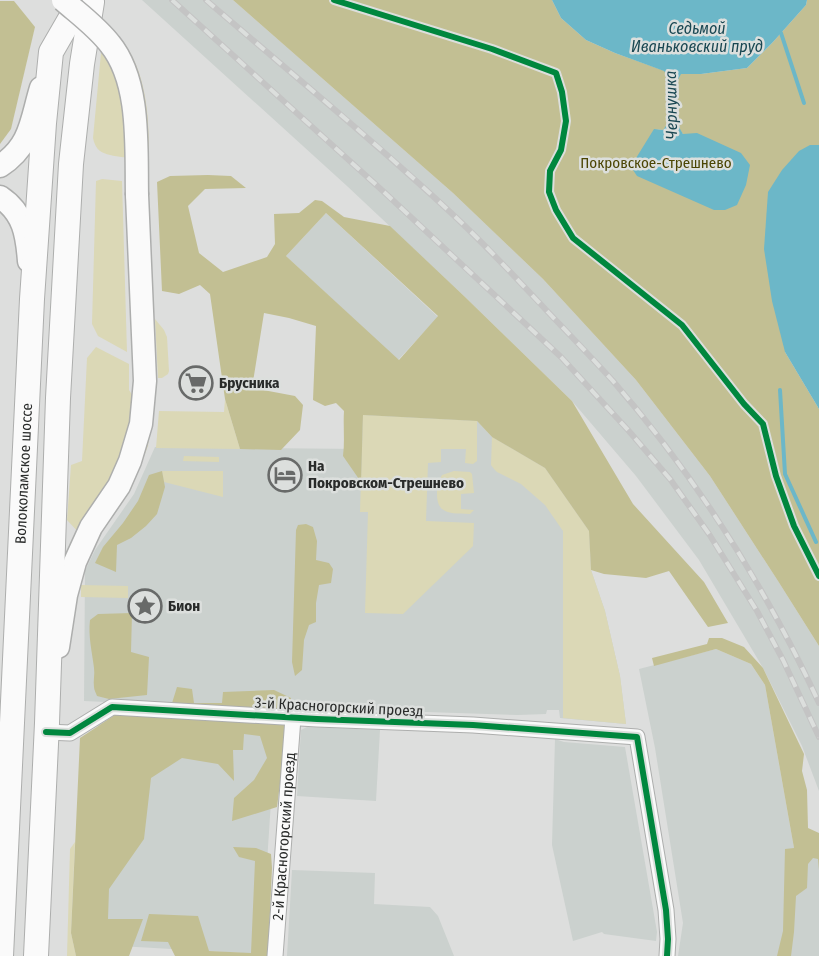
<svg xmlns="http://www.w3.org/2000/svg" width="819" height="956" viewBox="0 0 819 956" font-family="'Fira Sans Condensed',sans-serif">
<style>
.built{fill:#cbd1ce}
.green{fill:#dbd8b6}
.forest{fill:#c2bf93;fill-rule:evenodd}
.water{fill:#6cb7c8}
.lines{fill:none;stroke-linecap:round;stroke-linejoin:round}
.stream{stroke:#6cb7c8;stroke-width:4}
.minor-casing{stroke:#adaead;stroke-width:17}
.secondary-casing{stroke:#adaead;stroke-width:25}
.primary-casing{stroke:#adaead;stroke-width:26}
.minor{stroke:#fafafa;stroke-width:15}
.secondary{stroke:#fafafa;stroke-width:22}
.primary{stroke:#fafafa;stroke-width:24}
.rail-casing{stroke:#c4c4c4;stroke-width:6}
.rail{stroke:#dcdfdd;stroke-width:4;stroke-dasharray:11;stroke-linecap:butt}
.secondary-bridge-casing{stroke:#adaead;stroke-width:25;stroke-linecap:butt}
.secondary-bridge{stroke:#fafafa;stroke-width:22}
.cycleway-casing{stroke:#dcdfdd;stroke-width:10}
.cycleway{stroke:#00873e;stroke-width:6}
.labels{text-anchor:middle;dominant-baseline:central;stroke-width:5;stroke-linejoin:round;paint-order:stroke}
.park-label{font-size:15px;fill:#4b4503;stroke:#dcdfdd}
.poi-label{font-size:15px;font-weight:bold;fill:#292b2a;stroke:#dcdfdd;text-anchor:start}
.street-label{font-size:15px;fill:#292b2a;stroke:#dcdfdd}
.water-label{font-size:16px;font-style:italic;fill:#194752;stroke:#dcdfdd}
</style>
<rect width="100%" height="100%" fill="#dddedd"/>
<!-- built -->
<g class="built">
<path d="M142 0H233L453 193 543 279 636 380 710 476 778 581 819 646V791L802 746 763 668 699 560 636 476 572 401 464 296 347 186Z"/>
<path d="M326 213 438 317 398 360 286 256Z"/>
<path d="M363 415 477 421 492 437 545 468 589 531 591 570 605 611 620 676 626 724 560 718 559 710H547L546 714 518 715 305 708 277 710 84 701 85 571 95 550 134 494 155 447 362 449Z"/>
<path d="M716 649 751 664 765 685 794 848 819 846V956H678L683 923 655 748 639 669Z"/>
<path d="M112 715 276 725 261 954 83 944 98 725Z"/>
<path d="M307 727 380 730 376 801 297 796 301 730Z"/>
<path d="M555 739 564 742 625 747 657 932 656 941 604 934 602 932 573 941 552 845Z"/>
<path d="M292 870 375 873 374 904 430 907 438 916 454 956H287Z"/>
</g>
<!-- green -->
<g class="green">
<path d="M104 21C111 29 120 37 126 46 148 79 149 121 149 159 136 158 110 158 100 151 96 148 94 143 93 138Z"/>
<path d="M102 179 122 181 127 352 98 336 92 324 96 181Z"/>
<path d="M155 319 164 330 167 337 169 371 168 374 162 378H158Z"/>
<path d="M96 347 129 364V390L138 404 152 408 148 446 131 489 100 526 81 535 67 520 71 465 82 461 87 358Z"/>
<path d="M225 399 240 449 156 448 159 411 224 412Z"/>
<path d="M363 415 477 421V461L473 464 465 463 466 449H441V462L428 463 426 521 474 523 473 546 467 552 403 614 365 613 368 512H360Z"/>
<path d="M492 437 545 468 589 531 591 570 605 611 620 676 626 724 563 718V531L545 505 521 484 497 472 494 469 491 465Z"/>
<path d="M184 456 219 457V462L183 461Z"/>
<path d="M162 471H223V497L164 482Z"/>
<path d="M454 471 470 472 472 474 474 493 461 494V509L474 510 470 514C453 513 437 516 437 494 437 486 438 482 442 475Z"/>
<path d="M81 585 128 586V598L81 597Z"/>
<path d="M75 842 71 933 76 956H67L70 849Z"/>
</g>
<!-- forest -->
<g class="forest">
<path d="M233 0H552L561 18 586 40 615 53 665 71 681 74H701L747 68 773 42 806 5 807 0H819V145H810L785 352 819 409V646L778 581 710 476 636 380 543 279 453 193ZM670 102 676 103 679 129 683 134 653 129 663 130 668 125Z"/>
<path d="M0 1H14L35 27 11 129 0 144Z"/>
<path d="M208 175 231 176 246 188 205 189 188 206 199 253 223 272 267 257 275 244 274 214 299 213 315 200 322 201 344 217 390 226 464 296 572 401 633 504 704 582 728 623 708 627 669 571 646 578 604 574 591 570 589 531 545 468 492 437 477 421 363 415 361 482 343 456C345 441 343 426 344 411L336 403 325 406 313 400 316 326 289 318 264 313 252 388 295 396 303 405 300 430 281 450 240 449 225 399 210 294 200 285 179 294 162 291 157 182 170 176ZM326 213 438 316 399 360 286 256Z"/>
<path d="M162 471 165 487 157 514 146 526 131 538 117 545 116 572 95 563 103 547 123 523 138 501 149 475Z"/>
<path d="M306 524 313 527 317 541 316 560 329 563 333 569 331 583 319 585 316 603V622L309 625 304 640 302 670 295 676 292 662 296 530 298 525Z"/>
<path d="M132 613 131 652 149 657 147 695 109 699 97 696C96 693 94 690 94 687 93 681 95 674 94 668 92 652 88 636 90 620L98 614Z"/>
<path d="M709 638H722L744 647 763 668 804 754 802 771 807 790 808 828 819 833V870L818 859 813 858 808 864 807 888 796 896 794 932 791 956H777L783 931 785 849 794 848 765 685 751 664 716 649 654 666 652 658 707 644Z"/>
<path d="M177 687 192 689 194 703H222L223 692 274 690 291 698 277 807 232 821 234 798 254 780 267 758 260 736 244 734 243 750H233L234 781 218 764 182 758 151 778 144 839 109 889 108 919H143L129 956H76L71 933 80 738 118 713 168 716Z"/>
<path d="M233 847 256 848 271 854 272 868 268 956H175L168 942 141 941 149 914 198 916 209 951 251 953 255 861 239 857Z"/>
</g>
<!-- water -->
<g class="water">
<path d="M552 0H807L806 5 773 42 747 68 701 74H681L674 87 664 71 615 53 586 40 561 18Z"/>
<path d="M673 94C677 107 675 123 683 134L697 133 741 153 750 165 746 185 737 205 725 210H714L637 176 633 170V163L654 129 663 130C672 121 668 106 673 94Z"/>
<path d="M810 145H819V409L785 352 772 301 764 249 768 192 782 170 799 151Z"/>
</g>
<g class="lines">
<!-- stream -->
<g class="stream">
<path d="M781 33 804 103"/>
<path d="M780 390 785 474 816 542"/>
</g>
<defs>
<g id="minor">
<path d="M46 732 70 733 112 707 317 719 473 725 637 737 666 910 668 939 667 956"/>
<path id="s1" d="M275 956 293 718"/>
</g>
<g id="secondary">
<path d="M0 166C31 146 31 121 41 88"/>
<path d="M0 197C24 213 27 235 29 261"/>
<path d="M58 647 66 595 75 562 91 527 119 486 130 461 141 424 145 381 137 195"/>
</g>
<g id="primary">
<path id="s2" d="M1 956 32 299 44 123 51 52 81 0"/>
<path d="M36 956 47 723 58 398 71 164 82 64 92 2"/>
</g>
</defs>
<!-- minor casing -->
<use href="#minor" class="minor-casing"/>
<!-- secondary casing -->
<use href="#secondary" class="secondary-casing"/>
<!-- primary casing -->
<use href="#primary" class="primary-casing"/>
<!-- minor -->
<use href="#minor" class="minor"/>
<!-- secondary -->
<use href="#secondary" class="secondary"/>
<!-- primary -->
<use href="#primary" class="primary"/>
<defs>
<g id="rail">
<path d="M172 0 384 192 561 357 628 430 670 479 709 534 757 611 783 660 819 737"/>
<path d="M206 0C287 70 371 138 449 211 484 243 516 278 548 312 570 335 592 358 613 381 696 477 766 588 819 703"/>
</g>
</defs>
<!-- rail casing -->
<use href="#rail" class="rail-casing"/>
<!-- rail -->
<use href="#rail" class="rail"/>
<defs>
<path id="secondary-bridge" d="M63 0C79 14 97 27 110 44 141 82 136 148 137 195"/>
</defs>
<!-- secondary-bridge casing -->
<use href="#secondary-bridge" class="secondary-bridge-casing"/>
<!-- secondary-bridge -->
<use href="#secondary-bridge" class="secondary-bridge"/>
<defs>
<g id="cycleway">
<path d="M334 0 492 49 556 73 562 92 566 121 561 150 550 171 549 192 556 210 573 238 682 325 744 404 763 424 776 476 794 526 819 576"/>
<path d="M46 732 70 733 112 707 317 719 473 725 637 737 666 910 668 939 667 956"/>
</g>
</defs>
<!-- cycleway casing -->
<use href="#cycleway" class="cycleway-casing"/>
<!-- cycleway -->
<use href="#cycleway" class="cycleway"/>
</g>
<!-- icons -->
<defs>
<symbol id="supermarket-ring" viewBox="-11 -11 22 22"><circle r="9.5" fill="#dcdfdd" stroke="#686a69" stroke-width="1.5"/><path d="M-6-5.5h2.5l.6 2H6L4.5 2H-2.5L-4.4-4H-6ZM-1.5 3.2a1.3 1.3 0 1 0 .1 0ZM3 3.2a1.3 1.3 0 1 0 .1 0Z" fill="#686a69"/></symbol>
<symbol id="hotel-ring" viewBox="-11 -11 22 22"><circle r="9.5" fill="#dcdfdd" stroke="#686a69" stroke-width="1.5"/><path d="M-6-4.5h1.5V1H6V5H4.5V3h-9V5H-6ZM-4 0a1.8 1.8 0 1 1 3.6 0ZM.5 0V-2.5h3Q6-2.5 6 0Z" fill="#686a69"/></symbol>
<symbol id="sight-ring" viewBox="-11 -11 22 22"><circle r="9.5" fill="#dcdfdd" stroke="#686a69" stroke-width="1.5"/><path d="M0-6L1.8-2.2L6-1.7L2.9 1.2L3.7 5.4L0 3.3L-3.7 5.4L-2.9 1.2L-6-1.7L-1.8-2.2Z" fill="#686a69"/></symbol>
</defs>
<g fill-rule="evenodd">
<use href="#supermarket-ring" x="177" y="364" width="38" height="38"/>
<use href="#hotel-ring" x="266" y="456" width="38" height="38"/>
<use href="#sight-ring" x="126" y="587" width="38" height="38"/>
</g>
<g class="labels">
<!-- park labels -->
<g class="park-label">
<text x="656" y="163">Покровское-Стрешнево</text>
</g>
<!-- poi labels -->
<g class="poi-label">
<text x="219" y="383">Брусника</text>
<text x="308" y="466">На<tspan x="308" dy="17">Покровском-Стрешнево</tspan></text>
<text x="168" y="606">Бион</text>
</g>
<!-- street labels -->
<g class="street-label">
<text stroke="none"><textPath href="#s2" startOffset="483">Волоколамское шоссе</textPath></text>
<text transform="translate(339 707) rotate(3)">3-й Красногорский проезд</text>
<text stroke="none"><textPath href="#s1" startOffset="120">2-й Красногорский проезд</textPath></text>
</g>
<!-- water labels -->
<g class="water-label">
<text x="697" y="28">Седьмой<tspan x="697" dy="18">Иваньковский пруд</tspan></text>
<text transform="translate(671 105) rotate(-91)">Чернушка</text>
</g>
</g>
</svg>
